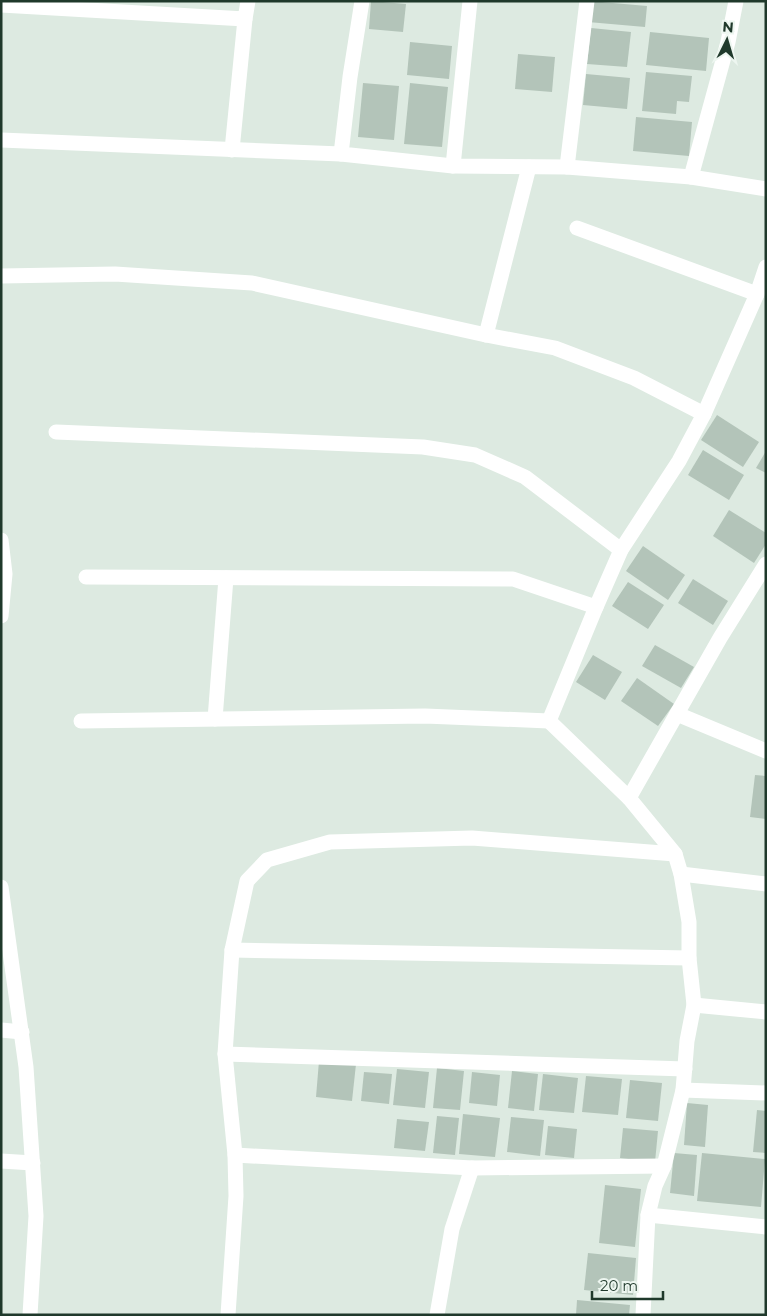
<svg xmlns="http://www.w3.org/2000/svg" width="767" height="1316" viewBox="0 0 767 1316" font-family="Montserrat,sans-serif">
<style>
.building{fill:#b3c4b9}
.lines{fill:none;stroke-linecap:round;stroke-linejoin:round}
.minor{stroke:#fff;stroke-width:15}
</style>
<rect width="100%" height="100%" fill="#ddeae1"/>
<!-- building -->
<g class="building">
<path d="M371 1 406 4 403 32 369 29Z"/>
<path d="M590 1 647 6 645 27 588 22Z"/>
<path d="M591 28 631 32 627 67 587 64Z"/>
<path d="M650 32 709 38 706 71 646 65Z"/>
<path d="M410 42 452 46 449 79 407 75Z"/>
<path d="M518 54 555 57 552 92 515 89Z"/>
<path d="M646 72 692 76 689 102 677 101 676 114 642 111Z"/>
<path d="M586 74 630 78 627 109 583 105Z"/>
<path d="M363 83 399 86 394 140 358 137Z"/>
<path d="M410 83 448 87 442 147 404 144Z"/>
<path d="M636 117 692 122 689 156 633 151Z"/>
<path d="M717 415 759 442 743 467 701 440Z"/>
<path d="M703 450 744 475 729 500 688 475Z"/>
<path d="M766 451V473L756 468Z"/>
<path d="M729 510 766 533V544L754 563 713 536Z"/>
<path d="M643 546 685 575 668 600 626 571Z"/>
<path d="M693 579 728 601 713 625 678 603Z"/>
<path d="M628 582 664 605 648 629 612 606Z"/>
<path d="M655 645 694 667 681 688 642 666Z"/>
<path d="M593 655 622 672 605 700 576 682Z"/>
<path d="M637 678 674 704 658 726 621 701Z"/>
<path d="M755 775 766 776V819L750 817Z"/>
<path d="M319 1061 356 1064 352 1101 316 1097Z"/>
<path d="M437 1068 464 1071 460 1110 433 1108Z"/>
<path d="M397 1069 429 1072 425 1108 393 1105Z"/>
<path d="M512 1071 538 1074 534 1111 508 1108Z"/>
<path d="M364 1072 392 1074 389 1104 361 1101Z"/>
<path d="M472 1072 500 1075 497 1106 469 1103Z"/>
<path d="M543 1074 578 1078 574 1113 539 1110Z"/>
<path d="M586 1076 622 1079 618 1115 582 1112Z"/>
<path d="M630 1080 662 1083 658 1121 626 1118Z"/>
<path d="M687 1103 708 1105 705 1147 684 1145Z"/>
<path d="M757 1110 766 1111V1153L753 1152Z"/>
<path d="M463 1114 500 1118 495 1157 459 1154Z"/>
<path d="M437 1116 459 1118 455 1155 433 1153Z"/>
<path d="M511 1117 544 1120 540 1156 507 1152Z"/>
<path d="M397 1119 429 1122 425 1151 394 1148Z"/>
<path d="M548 1126 577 1129 574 1158 545 1155Z"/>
<path d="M623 1128 658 1131 655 1162 620 1158Z"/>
<path d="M674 1153 697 1155 694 1196 670 1193Z"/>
<path d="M702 1153 765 1159 761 1207 697 1201Z"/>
<path d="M605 1185 641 1189 635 1247 599 1243Z"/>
<path d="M588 1253 636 1258 633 1295 584 1290Z"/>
<path d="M577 1300 630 1305 629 1315H576Z"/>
</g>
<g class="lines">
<!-- minor -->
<g class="minor">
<path d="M362 1 350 77 341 154 453 166 567 167 691 177 766 189"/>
<path d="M1 5 245 19 248 1"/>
<path d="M1 140 341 154"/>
<path d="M232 150 245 19"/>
<path d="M453 166 470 1"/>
<path d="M567 167 587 1"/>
<path d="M691 177 728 42 736 1"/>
<path d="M577 228 757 294"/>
<path d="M1 276 115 274 252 283 486 335 555 348 634 378 704 414"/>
<path d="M486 335 529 167"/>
<path d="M56 432 423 447 475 455 525 477 621 550"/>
<path d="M1 540 5 574 1 616"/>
<path d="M86 577 513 579 596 607"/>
<path d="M677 714 766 751"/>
<path d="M215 719 226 578"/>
<path d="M81 721 425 716 549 721"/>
<path d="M629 798 720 638 766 564"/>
<path d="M681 874 766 884"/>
<path d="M1 887 26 1067 36 1216 30 1315"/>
<path d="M232 950 689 958"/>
<path d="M694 1005 766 1012"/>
<path d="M1 1030 22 1032"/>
<path d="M225 1054 685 1069"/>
<path d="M683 1090 766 1093"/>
<path d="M235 1155 472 1168 664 1166"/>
<path d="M1 1161 33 1163"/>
<path d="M648 1215 766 1227"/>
<path d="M228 1315 236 1196 235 1155 225 1054 232 950 247 881 267 860 330 842 472 838 675 854"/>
<path d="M437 1315 452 1229 472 1168"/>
<path d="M643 1315 648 1215 655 1186 664 1166 683 1090 687 1041 694 1005 689 958V922L681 874 675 854 629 798 549 721 596 607 621 550 679 461 704 414 757 294 766 267"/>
</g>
</g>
<!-- border -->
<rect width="767" height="1316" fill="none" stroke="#1f392b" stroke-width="5"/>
<!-- north arrow -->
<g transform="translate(727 40) rotate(5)" stroke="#edf6f0" stroke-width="4" paint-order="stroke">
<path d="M0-4L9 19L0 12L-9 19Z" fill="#1f392b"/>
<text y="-8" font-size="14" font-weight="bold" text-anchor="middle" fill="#1f392b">N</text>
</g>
<!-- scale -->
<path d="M592 1291v8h71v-8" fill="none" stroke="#1f392b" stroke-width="2.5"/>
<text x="600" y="1291" font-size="15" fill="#1f392b" stroke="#edf6f0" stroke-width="4" paint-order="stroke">20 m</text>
</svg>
